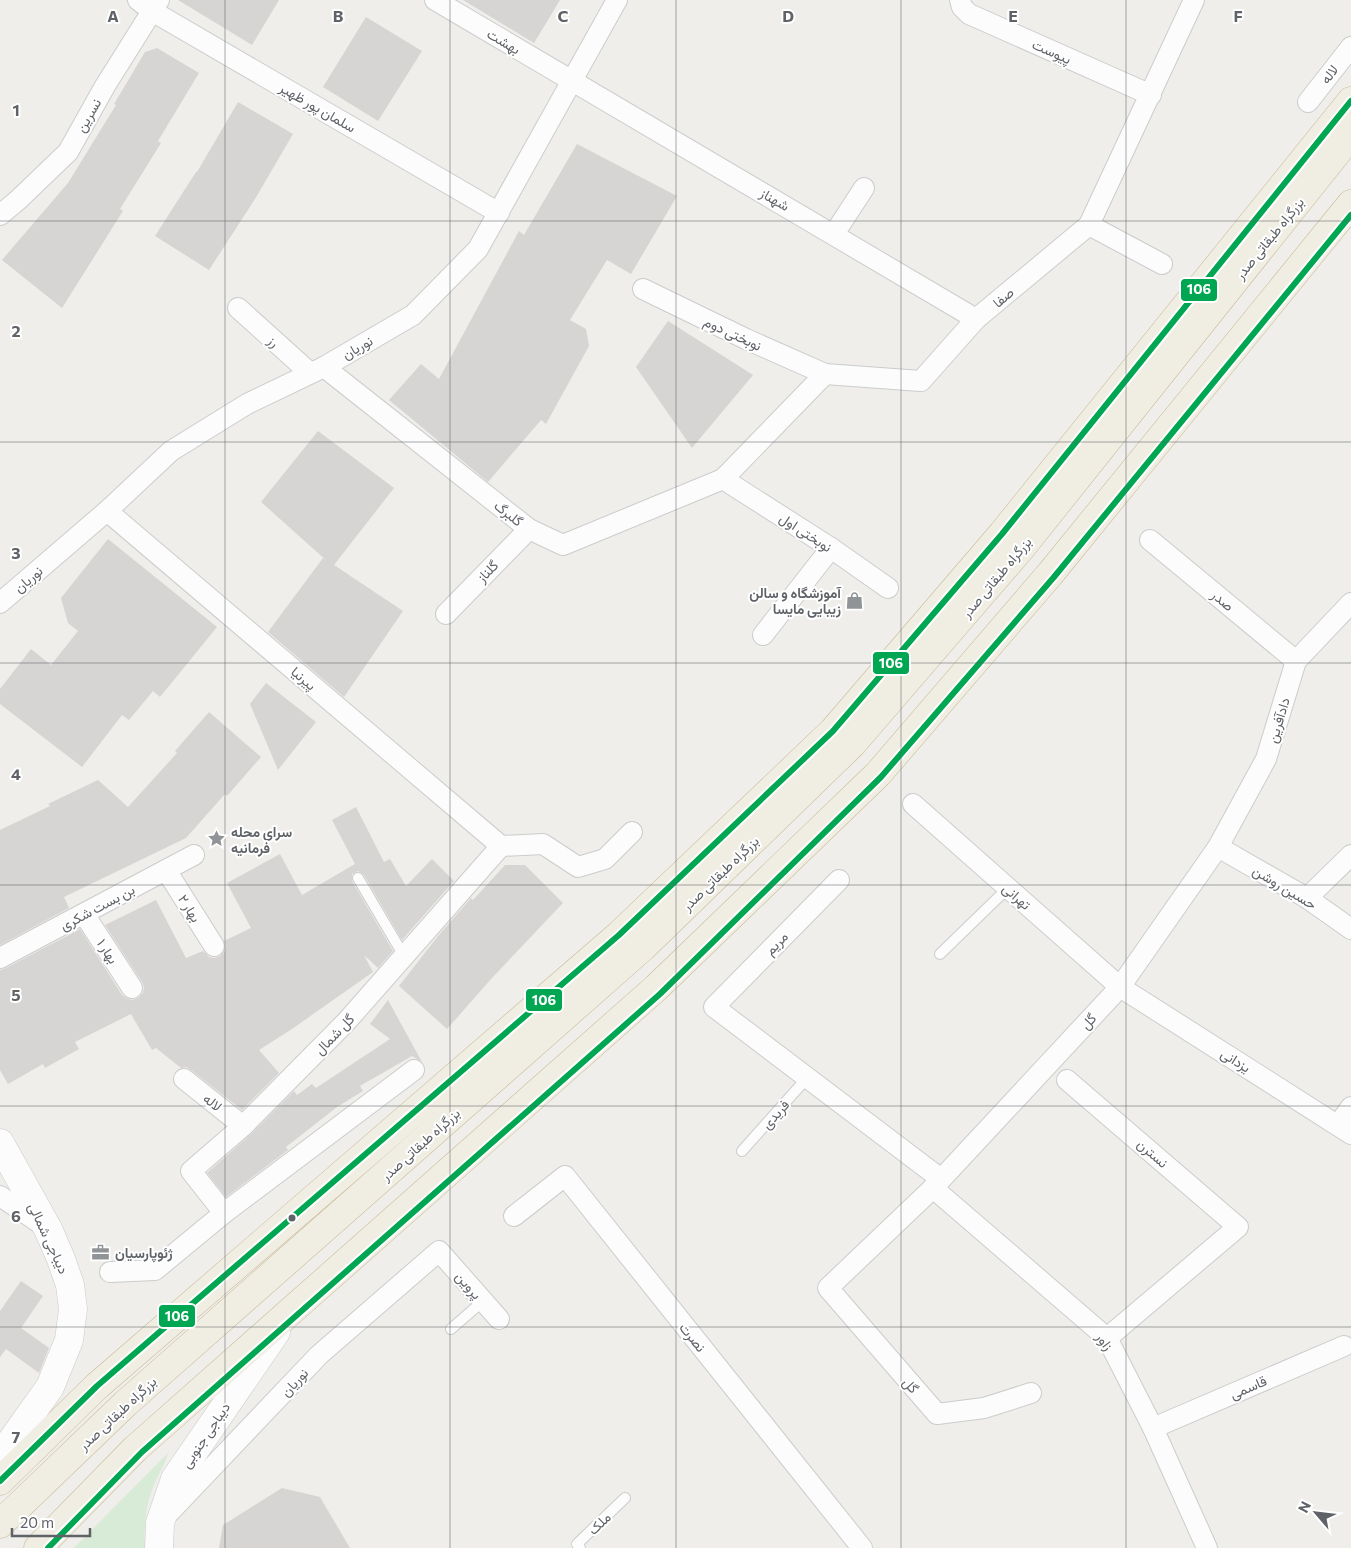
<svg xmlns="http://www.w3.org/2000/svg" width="1351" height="1548" viewBox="0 0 1351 1548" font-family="Commissioner,Vazirmatn,sans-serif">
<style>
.green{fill:#d8ebd6}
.building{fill:#d6d5d3}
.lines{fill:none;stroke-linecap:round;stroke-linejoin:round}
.lane-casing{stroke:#cbcccc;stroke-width:12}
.street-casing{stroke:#cbcccc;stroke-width:22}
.secondary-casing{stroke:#cacacb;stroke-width:29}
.highway-casing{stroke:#c8b996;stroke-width:29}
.lane{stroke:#fdfcfc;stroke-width:10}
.street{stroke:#fdfcfc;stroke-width:20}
.secondary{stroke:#fdfcfc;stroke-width:28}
.highway{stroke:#f0ede3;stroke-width:28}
.bus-1-casing{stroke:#fff;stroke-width:10}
.bus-1{stroke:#00a651;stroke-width:6}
.grid{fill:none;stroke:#5f6368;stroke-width:1;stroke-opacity:0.55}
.bus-dot{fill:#5f6368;stroke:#fff;stroke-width:2}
.labels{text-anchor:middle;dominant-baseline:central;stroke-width:4;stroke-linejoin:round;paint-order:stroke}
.street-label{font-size:14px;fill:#5f6368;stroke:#fff}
.poi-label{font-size:14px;font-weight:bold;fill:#5f6368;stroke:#fff;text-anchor:start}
.grid-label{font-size:16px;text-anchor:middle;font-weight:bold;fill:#5f6368;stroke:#fff;stroke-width:4;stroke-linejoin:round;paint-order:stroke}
.line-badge{stroke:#fff;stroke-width:2}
.badge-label{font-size:14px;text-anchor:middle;font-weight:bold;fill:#fff}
</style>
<rect width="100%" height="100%" fill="#efeeea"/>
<!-- green -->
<path class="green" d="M168 1453C164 1468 155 1479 151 1493 145 1509 144 1532 145 1548H74Z"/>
<!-- building -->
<g class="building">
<path d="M178 0H279L252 45Z"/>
<path d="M463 0H560L534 43Z"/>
<path d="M366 17 422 51 378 121 323 87Z"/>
<path d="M157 48 199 73 158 141 161 143 120 209 123 211 62 308 2 260 68 183 116 105 114 104 145 52Z"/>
<path d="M238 102 293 134 255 199 209 270 155 236 196 172H197Z"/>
<path d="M577 144 677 196 631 274 607 260 570 320 586 329 589 346 546 424 541 420 488 482 389 400 421 364 439 379 519 231 524 235Z"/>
<path d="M668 321 753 375 692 448 636 367Z"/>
<path d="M318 431 394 488 334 565 403 611 344 697 268 632 323 558 327 561 261 502Z"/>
<path d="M108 539 217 627 160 697 153 691 129 720 122 715 82 767 0 704V689L31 649 51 665 78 631 68 623 61 598Z"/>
<path d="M266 683 316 722 278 770 250 704Z"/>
<path d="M209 712 261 757 227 796 225 794 186 838 64 897 69 908 0 945V830L50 806 48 804 98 780 128 807 177 753 175 751Z"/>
<path d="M356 807 384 862 390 859 406 886 432 859 454 881 402 940 364 875 358 871 352 874V881L393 951 378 968 364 955 373 972 292 1029 259 1050 279 1073 242 1110 191 1070 186 1067 181 1068 156 1048 152 1050 131 1014 75 1042 79 1049 45 1068 43 1064 8 1084 0 1070V970L6 968 80 929 122 995 126 998 132 1000 138 998 143 993 144 987 142 982 105 925 156 900 186 958 203 951 209 957 214 958 220 956 225 951 226 946 224 941 251 928 227 883 280 854 302 895 355 864 332 820Z"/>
<path d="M505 865H525L563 903 492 978 447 1029 399 986 438 936 471 898 473 900Z"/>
<path d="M388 1000 422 1062 412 1056 360 1086 363 1091 337 1107 286 1147 288 1150 226 1197 207 1173 251 1134 294 1091 297 1095 312 1084 316 1088 390 1039 370 1024Z"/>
<path d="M21 1281 43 1296 21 1328 49 1348 39 1373 6 1349 0 1357V1311Z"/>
<path d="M282 1488 320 1497 350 1548H219L223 1525Z"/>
</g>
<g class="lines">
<defs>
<g id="lane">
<path d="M358 878 404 956"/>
<path d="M940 954 1008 888"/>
<path d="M742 1151 807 1078"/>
<path d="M451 1329 483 1301"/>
<path d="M580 1548 577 1544 625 1498"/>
</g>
<g id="street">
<path d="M138 0 152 11 499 213"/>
<path d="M435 0 976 319"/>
<path d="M960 0 962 7 969 14 1151 95"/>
<path d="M1308 102 1351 47"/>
<path d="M0 215 18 200 68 152 105 86 159 0"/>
<path d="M1089 225 1162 264"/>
<path d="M834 234 864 188"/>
<path d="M643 289 746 339 825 374 921 381 976 319 1089 225 1194 0"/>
<path d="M238 308 310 373"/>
<path d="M324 367 529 529 563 545 723 479 825 374"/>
<path d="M723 479 831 548 888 588"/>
<path d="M107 511 501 846"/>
<path d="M1150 540 1296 661"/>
<path d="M0 603 107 511 171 451 247 404 324 367 413 315 478 249 617 0"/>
<path d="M446 614 529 529"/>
<path d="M763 635 831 548"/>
<path d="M913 804 1120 987 1351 1134"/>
<path d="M501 846 543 844 578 867 605 859 632 832"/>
<path d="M1218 847 1307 898 1351 929"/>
<path d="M166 870 214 946"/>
<path d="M839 880 714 1007 941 1179"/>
<path d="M1307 898 1351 855"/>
<path d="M84 914 132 988"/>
<path d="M0 958 194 855"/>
<path d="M184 1079 243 1126"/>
<path d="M1067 1080 1238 1227 1107 1338"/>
<path d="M1338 1125 1351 1107"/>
<path d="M933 1188 1107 1338 1153 1428 1207 1548"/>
<path d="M0 1196 44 1226"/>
<path d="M224 1213 191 1171 243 1126 346 1022 501 846"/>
<path d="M514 1216 565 1176 862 1548"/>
<path d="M110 1272 155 1270 224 1213 414 1070"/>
<path d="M1031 1393 984 1408 937 1414 828 1288 933 1188 1120 987 1218 847 1266 759 1296 661 1351 603"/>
<path d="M1153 1428 1344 1346"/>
<path d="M163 1519 319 1355 439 1251 499 1319"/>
</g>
<g id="secondary">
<path d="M0 1143 48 1229 61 1259 70 1285 73 1309 69 1340 50 1387 0 1457"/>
<path d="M159 1548 160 1523 175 1479 276 1332"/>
</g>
<g id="highway">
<path d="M0 1481 97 1386 619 935 833 731 1002 534 1351 101"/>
<path d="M0 1524 125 1404 643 947 852 744 1022 547 1351 135"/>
<path d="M38 1548 135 1449 656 988 878 774 1050 574 1351 204"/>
</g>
</defs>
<!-- lane casing -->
<use href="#lane" class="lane-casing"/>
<!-- street casing -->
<use href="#street" class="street-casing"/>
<!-- secondary casing -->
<use href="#secondary" class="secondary-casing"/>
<!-- highway casing -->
<use href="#highway" class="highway-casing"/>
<!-- lane -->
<use href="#lane" class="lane"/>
<!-- street -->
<use href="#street" class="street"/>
<!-- secondary -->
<use href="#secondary" class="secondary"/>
<!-- highway -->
<use href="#highway" class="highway"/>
<defs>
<g id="bus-1">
<path d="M0 1481 97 1386 619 935 833 731 1002 534 1351 101"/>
<path d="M48 1548 142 1452 660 994 881 777 1054 577 1351 215"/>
</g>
</defs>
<!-- bus-1 casing -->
<use href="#bus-1" class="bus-1-casing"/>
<!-- bus-1 -->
<use href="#bus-1" class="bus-1"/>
</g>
<!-- grid -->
<path class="grid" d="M225 0V1548M450 0V1548M676 0V1548M901 0V1548M1126 0V1548M0 221H1351M0 442H1351M0 663H1351M0 885H1351M0 1106H1351M0 1327H1351"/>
<!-- icons -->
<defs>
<symbol id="shop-bare" viewBox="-9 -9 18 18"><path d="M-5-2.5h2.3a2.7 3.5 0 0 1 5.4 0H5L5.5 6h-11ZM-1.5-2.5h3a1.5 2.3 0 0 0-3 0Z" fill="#919496" stroke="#fff" stroke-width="2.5" paint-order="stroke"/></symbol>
<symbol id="sight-bare" viewBox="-9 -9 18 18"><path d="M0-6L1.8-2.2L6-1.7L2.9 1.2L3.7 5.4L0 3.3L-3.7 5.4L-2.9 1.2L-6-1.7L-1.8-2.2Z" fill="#919496" stroke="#fff" stroke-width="2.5" paint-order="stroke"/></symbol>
<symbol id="office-bare" viewBox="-9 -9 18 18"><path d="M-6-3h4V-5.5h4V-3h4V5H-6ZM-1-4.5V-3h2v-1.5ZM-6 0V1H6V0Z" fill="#919496" stroke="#fff" stroke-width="2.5" paint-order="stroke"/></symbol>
</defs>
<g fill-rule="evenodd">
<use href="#shop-bare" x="842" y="588" width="25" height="25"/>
<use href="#sight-bare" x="204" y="826" width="25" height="25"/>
<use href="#office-bare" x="88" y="1240" width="25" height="25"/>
</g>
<!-- markers -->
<circle class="bus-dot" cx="292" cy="1218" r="4.5"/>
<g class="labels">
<!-- street labels -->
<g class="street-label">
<text transform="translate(504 41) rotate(31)">بهشت</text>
<text transform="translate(1052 51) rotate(24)">پیوست</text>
<text transform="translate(1329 74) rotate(-52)">لاله</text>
<text transform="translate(318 107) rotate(30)">سلمان پور ظهیر</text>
<text transform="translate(88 115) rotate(-60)">نسرین</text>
<text transform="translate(775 199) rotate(30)">شهناز</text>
<text transform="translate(1269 238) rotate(-51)">بزرگراه طبقاتی صدر</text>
<text transform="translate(1003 297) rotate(-40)">صفا</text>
<text transform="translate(733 333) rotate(25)">نوبختی دوم</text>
<text transform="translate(274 341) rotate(42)">رز</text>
<text transform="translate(357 347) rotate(-30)">نوریان</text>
<text transform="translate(509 513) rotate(38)">گلبرگ</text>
<text transform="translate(806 532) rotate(33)">نوبختی اول</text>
<text transform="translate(487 571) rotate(-46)">گلناز</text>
<text transform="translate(996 577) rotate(-50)">بزرگراه طبقاتی صدر</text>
<text transform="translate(28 579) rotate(-41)">نوریان</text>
<text transform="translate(1223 600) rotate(40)">صدر</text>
<text transform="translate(304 678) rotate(40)">پیرنیا</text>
<text transform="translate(1278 720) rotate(-73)">دادآفرین</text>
<text transform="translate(720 873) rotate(-44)">بزرگراه طبقاتی صدر</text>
<text transform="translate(1285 887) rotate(31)">حسین روشن</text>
<text transform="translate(1017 896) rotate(41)">تهرانی</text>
<text transform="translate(97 907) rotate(-28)">بن بست شکرى</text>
<text transform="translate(190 908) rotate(58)">بهار ۲</text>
<text transform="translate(776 943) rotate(-46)">مریم</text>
<text transform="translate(108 951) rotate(57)">بهار ۱</text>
<text transform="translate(1088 1021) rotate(-47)">گل</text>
<text transform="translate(334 1034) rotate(-46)">گل شمال</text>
<text transform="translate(1236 1060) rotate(32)">یزدانی</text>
<text transform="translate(213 1102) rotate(39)">لاله</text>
<text transform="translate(775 1114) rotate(-48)">فریدی</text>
<text transform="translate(420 1144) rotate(-42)">بزرگراه طبقاتی صدر</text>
<text transform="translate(1153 1153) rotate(41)">نسترن</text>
<text transform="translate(49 1238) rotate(65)">دیباجی شمالی</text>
<text transform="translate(469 1285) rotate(49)">پروین</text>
<text transform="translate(693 1337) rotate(51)">نصرت</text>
<text transform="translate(1105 1341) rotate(53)">زاور</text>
<text transform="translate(294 1382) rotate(-47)">نوریان</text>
<text transform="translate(911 1385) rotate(49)">گل</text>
<text transform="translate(1248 1387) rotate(-23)">قاسمی</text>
<text transform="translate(117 1413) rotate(-43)">بزرگراه طبقاتی صدر</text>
<text transform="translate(205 1435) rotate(-56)">دیباجی جنوبی</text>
<text transform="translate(599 1523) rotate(-44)">ملک</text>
</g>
<!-- poi labels -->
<g class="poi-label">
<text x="841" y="592" text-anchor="end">آموزشگاه و سالن<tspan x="841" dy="16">زیبایی مایسا</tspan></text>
<text x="231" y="831">سرای محله<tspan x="231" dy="16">فرمانیه</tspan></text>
<text x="115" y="1252">ژئوپارسیان</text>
</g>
</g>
<g class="grid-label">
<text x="113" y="22">A</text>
<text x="338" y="22">B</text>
<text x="563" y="22">C</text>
<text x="788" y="22">D</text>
<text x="1013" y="22">E</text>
<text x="1238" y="22">F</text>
<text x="16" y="116">1</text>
<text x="16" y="337">2</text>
<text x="16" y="559">3</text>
<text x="16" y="780">4</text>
<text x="16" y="1001">5</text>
<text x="16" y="1222">6</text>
<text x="16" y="1443">7</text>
</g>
<g class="line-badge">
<rect x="1180" y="278" width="38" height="24" rx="5" fill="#00a651"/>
<rect x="872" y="651" width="38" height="24" rx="5" fill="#00a651"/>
<rect x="525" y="988" width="38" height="24" rx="5" fill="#00a651"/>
<rect x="158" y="1304" width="38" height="24" rx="5" fill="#00a651"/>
</g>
<g class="badge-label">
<text x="1199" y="294">106</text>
<text x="891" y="668">106</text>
<text x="544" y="1005">106</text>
<text x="177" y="1321">106</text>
</g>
<!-- north arrow -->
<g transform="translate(1316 1513) rotate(298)" stroke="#ffffff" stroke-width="4" paint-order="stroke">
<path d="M0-4L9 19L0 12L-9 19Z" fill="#5f6368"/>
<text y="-8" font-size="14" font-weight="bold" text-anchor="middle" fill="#5f6368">N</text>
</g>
<!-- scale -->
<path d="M12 1528v8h78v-8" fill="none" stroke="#5f6368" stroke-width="2.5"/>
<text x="20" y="1528" font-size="15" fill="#5f6368" stroke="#ffffff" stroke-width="4" paint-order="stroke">20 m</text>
</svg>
